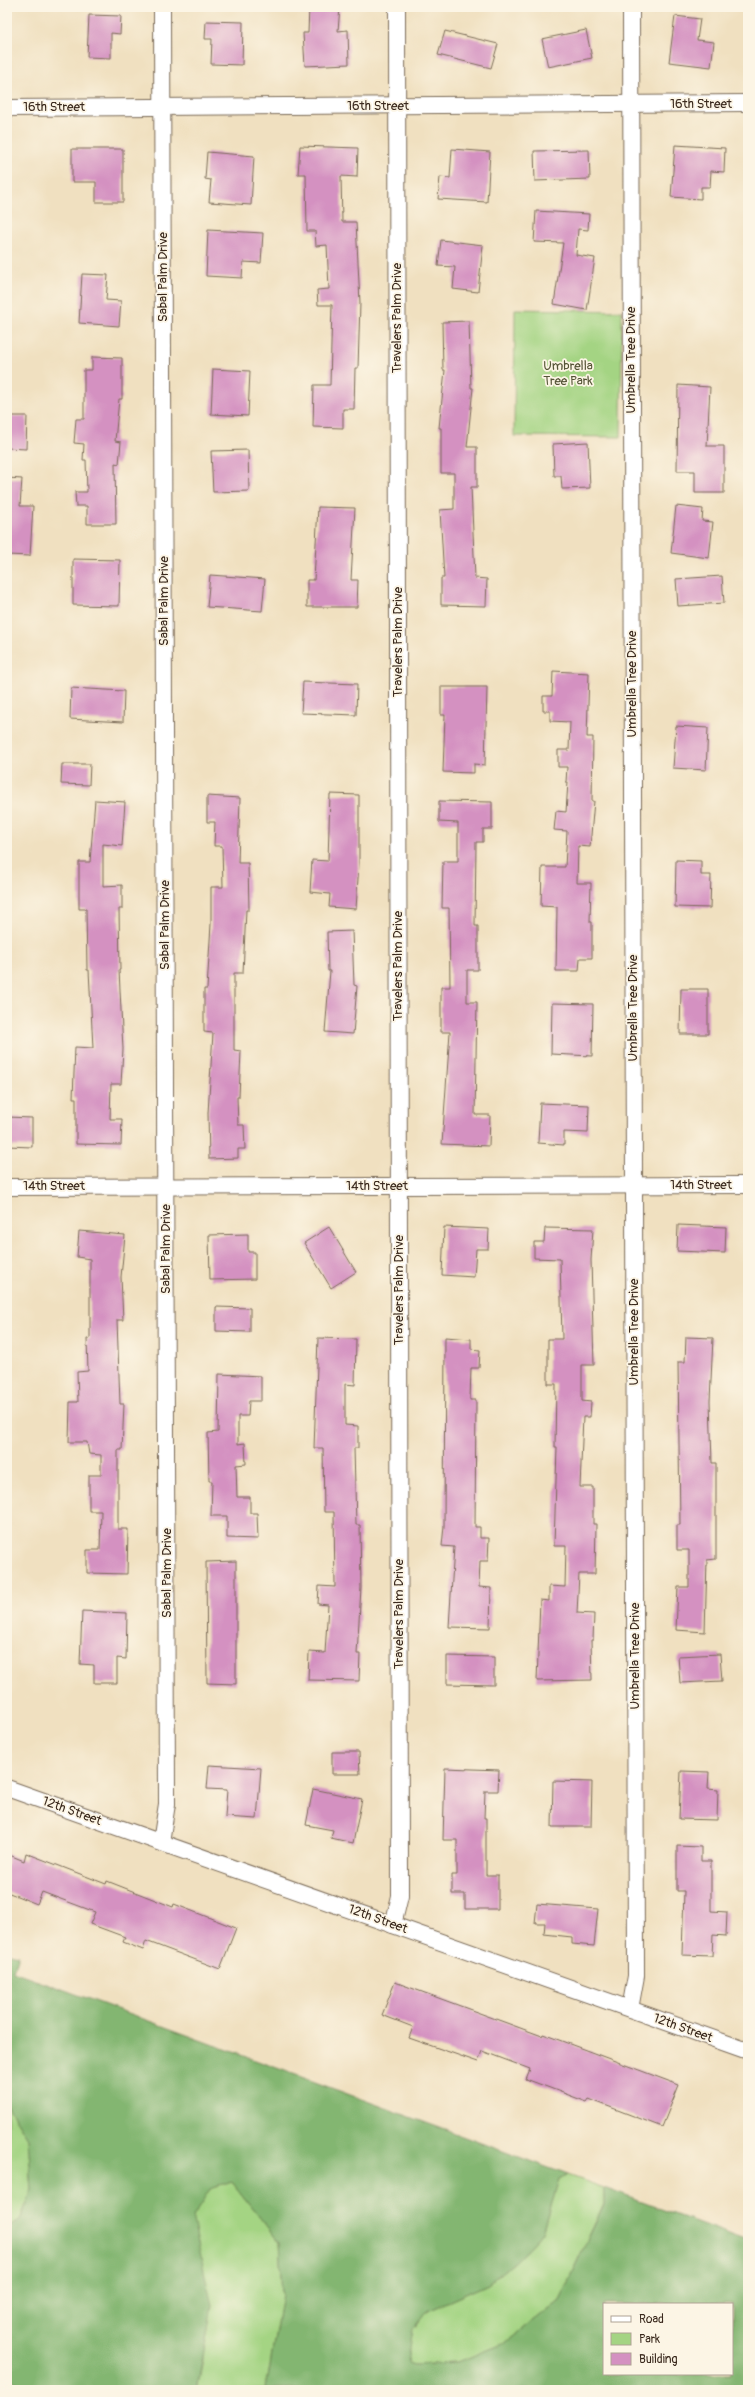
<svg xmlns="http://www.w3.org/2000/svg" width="755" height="2397" viewBox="0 0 755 2397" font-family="Pangolin,sans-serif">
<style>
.green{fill:#a4d483;stroke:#707f50}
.forest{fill:#83b671;stroke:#5f7048;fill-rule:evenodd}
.building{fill:#d491c1}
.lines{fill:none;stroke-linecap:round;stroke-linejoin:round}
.minor-casing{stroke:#7a6a57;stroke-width:18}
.minor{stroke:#fff;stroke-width:16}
.labels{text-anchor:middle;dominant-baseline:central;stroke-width:3.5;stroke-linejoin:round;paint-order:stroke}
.street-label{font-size:13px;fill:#3b2a1e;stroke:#fcf5e5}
.park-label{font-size:13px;fill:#555437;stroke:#fcf5e5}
</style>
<rect width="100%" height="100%" fill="#fcf5e5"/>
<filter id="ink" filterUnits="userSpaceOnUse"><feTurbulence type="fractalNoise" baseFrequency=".025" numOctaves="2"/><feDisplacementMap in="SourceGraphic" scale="8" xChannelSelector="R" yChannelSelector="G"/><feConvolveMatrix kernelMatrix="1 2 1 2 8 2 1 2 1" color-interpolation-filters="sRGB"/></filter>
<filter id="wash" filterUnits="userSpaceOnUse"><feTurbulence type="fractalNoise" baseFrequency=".012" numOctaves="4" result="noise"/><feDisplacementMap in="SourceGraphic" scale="16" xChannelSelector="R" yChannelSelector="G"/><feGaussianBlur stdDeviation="0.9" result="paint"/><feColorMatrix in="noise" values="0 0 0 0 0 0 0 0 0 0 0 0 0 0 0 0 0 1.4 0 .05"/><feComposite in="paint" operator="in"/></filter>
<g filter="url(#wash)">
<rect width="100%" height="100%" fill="#f0e0c0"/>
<!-- green -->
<g class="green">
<path d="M515 309 622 311 621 437 514 436Z"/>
<path d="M7 2105 28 2138 32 2190 20 2220 7 2228Z"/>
<path d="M568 2175 604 2188V2204L559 2300 503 2344 458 2362 414 2364 407 2362 413 2329 427 2311 488 2284 516 2260 543 2232 559 2180Z"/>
<path d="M232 2182 279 2242 282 2294 266 2390H197L203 2360 192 2217 210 2189Z"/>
</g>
<!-- forest -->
<path class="forest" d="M7 1952 18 1955 13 1971 568 2175 559 2180 543 2232 516 2260 488 2284 427 2311 413 2329 408 2362 414 2364 458 2362 503 2344 559 2300 604 2205V2188L748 2241V2390H266L282 2294 279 2242 232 2182 210 2189 192 2217 212 2306 197 2390H37L7 2378V2228L20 2220 32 2190 28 2138 7 2105ZM604 2304H732V2374H604Z"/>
<g id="blocks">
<!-- building -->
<g class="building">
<path d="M309 7H340L338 31 348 30 349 64 305 66 303 33H308Z"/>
<path d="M89 15 121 16 120 34 111 33V58L87 57Z"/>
<path d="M675 16 700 19 697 40 714 42 711 67 669 62Z"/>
<path d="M206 21 243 22 242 65 211 64 212 39H205Z"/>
<path d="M586 30 592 58 548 67 542 39Z"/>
<path d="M445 31 498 44 491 68 438 55Z"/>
<path d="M675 145 725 148 724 172 711 171 710 187H701V199L671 197Z"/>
<path d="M300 146 358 148 357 177 341 176 342 222H356L360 303 358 368H355L354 409H343V428L313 427 314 385H330L332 305H318L317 290 329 289 327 245 316 246 315 231H307L306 174H298Z"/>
<path d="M72 149H123V202H96V182H72Z"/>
<path d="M452 149 490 152 487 202 438 199 440 177 450 178Z"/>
<path d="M589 150 590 179 535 181 534 151Z"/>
<path d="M207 152 254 156 251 205 209 202 211 180 205 179Z"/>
<path d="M536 211 589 214 588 230 578 229 576 255 595 258 587 310 554 304 563 243 534 242Z"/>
<path d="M208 230 263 233 261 263 243 262 242 278 206 276Z"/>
<path d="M441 240 483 245 478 292 453 289 455 267 438 266Z"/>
<path d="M82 274 108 275 106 300 121 301 119 326 79 323Z"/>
<path d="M469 321 471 388H473L467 447H477V487H471L475 578 487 579 486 606 441 605V578H444L440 510 454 509V473H441V428H439L445 370H443L442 322Z"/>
<path d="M92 357 122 358V399H119L115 441 121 442 119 464 115 463 116 524H87V506H76L75 492H87L86 460H83L84 444 74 443 76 419H84V370H92Z"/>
<path d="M213 369 250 371 248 416 211 414Z"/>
<path d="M678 385 710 387 707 446H724V493H695V471H677Z"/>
<path d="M7 416H27L26 449 7 448Z"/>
<path d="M588 442 590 488 562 489 561 476H554L553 444Z"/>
<path d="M248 450 249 491 213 492 211 451Z"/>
<path d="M7 478 22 479 20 506H33L30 556 7 555Z"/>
<path d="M676 506 703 509 702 521 713 522 709 558 671 553Z"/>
<path d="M318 507 355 508 351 580H358L357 607H307V580H314Z"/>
<path d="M73 559 120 560 119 606 73 605Z"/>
<path d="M210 575 265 579 262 611 207 607Z"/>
<path d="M722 576 724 603 678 606 676 579Z"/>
<path d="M553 671 589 673 587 737H593L592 801H594L590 847 578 846 577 883H591L590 922H592V958H580L579 971H556L557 907 541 906 542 867H565L567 831 554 830 556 811 566 812 568 782H566L567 767H558V750H569L570 722 550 721V711H543V696H552Z"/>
<path d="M303 682 357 684 356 715 301 713Z"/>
<path d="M441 687H487L485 765 474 764V773L443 772 445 715H441Z"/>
<path d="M71 688 124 691 123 722 70 719Z"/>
<path d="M676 726 708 728 706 770 673 768Z"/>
<path d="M62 764H90L89 785 61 784Z"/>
<path d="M330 794 359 795V863L356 909 329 907 330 894 310 892 312 860 328 861Z"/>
<path d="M207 796 240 798 238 863H248L249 910H246L243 973H234V1050L241 1051 239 1097H237L238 1125H244L245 1149H238V1158L209 1159 208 1113 213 1033 204 1032V989H207L211 924V887H223L222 846H214L215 822H207Z"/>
<path d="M95 800 125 802 122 846 103 844V886L122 885V909H119L120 970H119L123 1049 121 1084H111L110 1119H122L121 1145 76 1144V1098H73L75 1047 93 1048 89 970H87L86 909H79V862H90Z"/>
<path d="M439 801 492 802V829H483V842H476L475 926H478V970H467V1002H477L475 1115H490L489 1146 442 1144 450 1032H441V987H450L449 908H442L443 861H458V823L439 822Z"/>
<path d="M676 860 701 861V875H711L710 908 675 907Z"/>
<path d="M352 931 354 985 357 986 353 1034 325 1032 330 971H328L327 932Z"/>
<path d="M681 989H708V1034H680Z"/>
<path d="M552 1003 593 1004 592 1056 551 1054Z"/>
<path d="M540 1103 589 1105 588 1133 564 1132V1145L538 1143Z"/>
<path d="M7 1117 32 1118V1147L7 1146Z"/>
<path d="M678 1225 726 1227 725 1253 677 1251Z"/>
<path d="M329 1227 356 1272 331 1288 304 1243Z"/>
<path d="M444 1227 489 1229 488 1249H476L474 1277 442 1275Z"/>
<path d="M545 1228 593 1229 591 1260 594 1365H582V1401L591 1402 590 1417H583L580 1487H593V1524H596L595 1574H579L577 1613 594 1614 593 1640H591L592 1680 537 1681 540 1600 549 1601V1586L565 1587 566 1546H554L557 1447H555L556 1384H548V1339H562L560 1259 534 1258V1242H544Z"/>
<path d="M79 1231 125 1235 121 1277 123 1320H117L120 1404H124L122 1450H118V1529H128L127 1574 87 1573V1550H100L101 1511H89V1475H101V1455L89 1454 87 1442H69L70 1402H78L77 1372 88 1371 87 1339H90V1259L77 1257Z"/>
<path d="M248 1234V1252H255V1279L210 1280 209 1235Z"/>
<path d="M216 1307 250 1308V1332L216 1331Z"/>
<path d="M445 1337 471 1339V1349L480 1350 479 1368H471L470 1400H476L475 1527H480V1538H489L488 1561H480L479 1587 491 1588 490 1628 449 1627 454 1547 442 1546 444 1526Z"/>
<path d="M686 1337 713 1338 710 1401 712 1463H716V1559L707 1560 705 1632 676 1630 678 1587H689V1550H677V1525H680L678 1362H685Z"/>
<path d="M318 1338 356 1339 355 1385 345 1384V1425L358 1426V1448H354L356 1525H360L361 1588 357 1654H360L359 1681 308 1680 309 1652 325 1653 328 1605 318 1604 319 1586 335 1587 334 1512H324L323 1448H314Z"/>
<path d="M219 1374 261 1376V1401H249L248 1416H238V1444L245 1443 246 1464 236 1465 237 1497H250V1513H257L258 1539 227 1538V1516H211L212 1481H209L208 1433 218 1432Z"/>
<path d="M236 1561V1684L207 1683 206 1562Z"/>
<path d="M82 1611 127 1613 126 1659 117 1658V1683H94V1665L80 1664Z"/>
<path d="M720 1654 722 1681 680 1683 678 1656Z"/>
<path d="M447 1656 494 1657V1685L447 1684Z"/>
<path d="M332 1752H359L360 1774H332Z"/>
<path d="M209 1765 261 1768 257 1819 225 1817 227 1790 207 1789Z"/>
<path d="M445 1768 499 1770 498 1791H485L484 1818H486V1875H498V1909H465V1894H452V1875H457V1840H443Z"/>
<path d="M681 1771 709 1772 708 1789 718 1790 717 1820 679 1819Z"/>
<path d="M553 1781 592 1782 591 1827H552Z"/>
<path d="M313 1789 362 1799 353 1843 331 1838 333 1830 306 1825Z"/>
<path d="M677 1846 701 1847V1861H711V1911L727 1912 726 1936 713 1935 712 1956 682 1955 684 1891H677Z"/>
<path d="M26 1853 106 1884 107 1881 173 1907 174 1904 236 1928 220 1969 146 1941 143 1950 123 1942 125 1937 90 1924 95 1912 42 1892 37 1904 7 1892V1854L24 1861Z"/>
<path d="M537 1904 598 1909 594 1946 572 1944V1937L544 1934 545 1923H535Z"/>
<path d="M395 1982 542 2036 543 2034 679 2085 662 2127 589 2099 587 2102 526 2079 530 2069 482 2051 478 2062 409 2038 413 2027 382 2015Z"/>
</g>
</g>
</g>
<g filter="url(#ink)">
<use href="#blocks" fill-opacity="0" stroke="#7a6a57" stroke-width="1"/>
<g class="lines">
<defs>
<g id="minor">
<path d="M7 108 748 103"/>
<path d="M7 1187 748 1185"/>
<path d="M7 1788 748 2051"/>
<path d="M161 1842 167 1804 162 7"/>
<path d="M393 1925 400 1896 397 7"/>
<path d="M630 2009 636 1976 631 7"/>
</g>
</defs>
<!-- minor casing -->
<use href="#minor" class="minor-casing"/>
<!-- minor -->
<use href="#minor" class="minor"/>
</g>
</g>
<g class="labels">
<!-- street labels -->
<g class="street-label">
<text x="701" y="104">16th Street</text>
<text x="378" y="106">16th Street</text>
<text x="54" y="107">16th Street</text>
<text transform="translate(163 277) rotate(-90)">Sabal Palm Drive</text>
<text transform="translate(397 318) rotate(-90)">Travelers Palm Drive</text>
<text transform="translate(631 360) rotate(-90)">Umbrella Tree Drive</text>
<text transform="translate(164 601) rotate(-90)">Sabal Palm Drive</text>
<text transform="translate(398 642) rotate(-90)">Travelers Palm Drive</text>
<text transform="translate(632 684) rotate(-90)">Umbrella Tree Drive</text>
<text transform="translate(165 925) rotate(-90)">Sabal Palm Drive</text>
<text transform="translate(398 966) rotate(-90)">Travelers Palm Drive</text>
<text transform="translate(633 1008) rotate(-90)">Umbrella Tree Drive</text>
<text x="701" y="1185">14th Street</text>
<text x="54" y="1186">14th Street</text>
<text x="377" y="1186">14th Street</text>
<text transform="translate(166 1249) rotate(-90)">Sabal Palm Drive</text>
<text transform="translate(399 1290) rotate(-90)">Travelers Palm Drive</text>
<text transform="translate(634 1332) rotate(-90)">Umbrella Tree Drive</text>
<text transform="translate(167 1573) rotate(-90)">Sabal Palm Drive</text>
<text transform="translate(399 1614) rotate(-90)">Travelers Palm Drive</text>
<text transform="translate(635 1656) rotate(-90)">Umbrella Tree Drive</text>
<text transform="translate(72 1811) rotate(20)">12th Street</text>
<text transform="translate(378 1919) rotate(20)">12th Street</text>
<text transform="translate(683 2028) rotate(20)">12th Street</text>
</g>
<!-- park labels -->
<g class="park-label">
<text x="568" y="366">Umbrella<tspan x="568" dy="15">Tree Park</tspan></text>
</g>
</g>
<!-- margin -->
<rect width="755" height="2397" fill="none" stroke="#fcf5e5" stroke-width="24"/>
<!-- legend -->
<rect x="603" y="2303" width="130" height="72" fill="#fcf5e5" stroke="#afa495"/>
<rect x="611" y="2316" width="20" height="6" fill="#ffffff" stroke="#afa495"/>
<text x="639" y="2323" font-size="12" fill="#3b2a1e">Road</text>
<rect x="611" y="2333" width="20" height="12" fill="#a4d483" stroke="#afa495"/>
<text x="639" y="2343" font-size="12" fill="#3b2a1e">Park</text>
<rect x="611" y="2353" width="20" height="12" fill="#d491c1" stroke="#afa495"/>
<text x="639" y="2363" font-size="12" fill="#3b2a1e">Building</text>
</svg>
